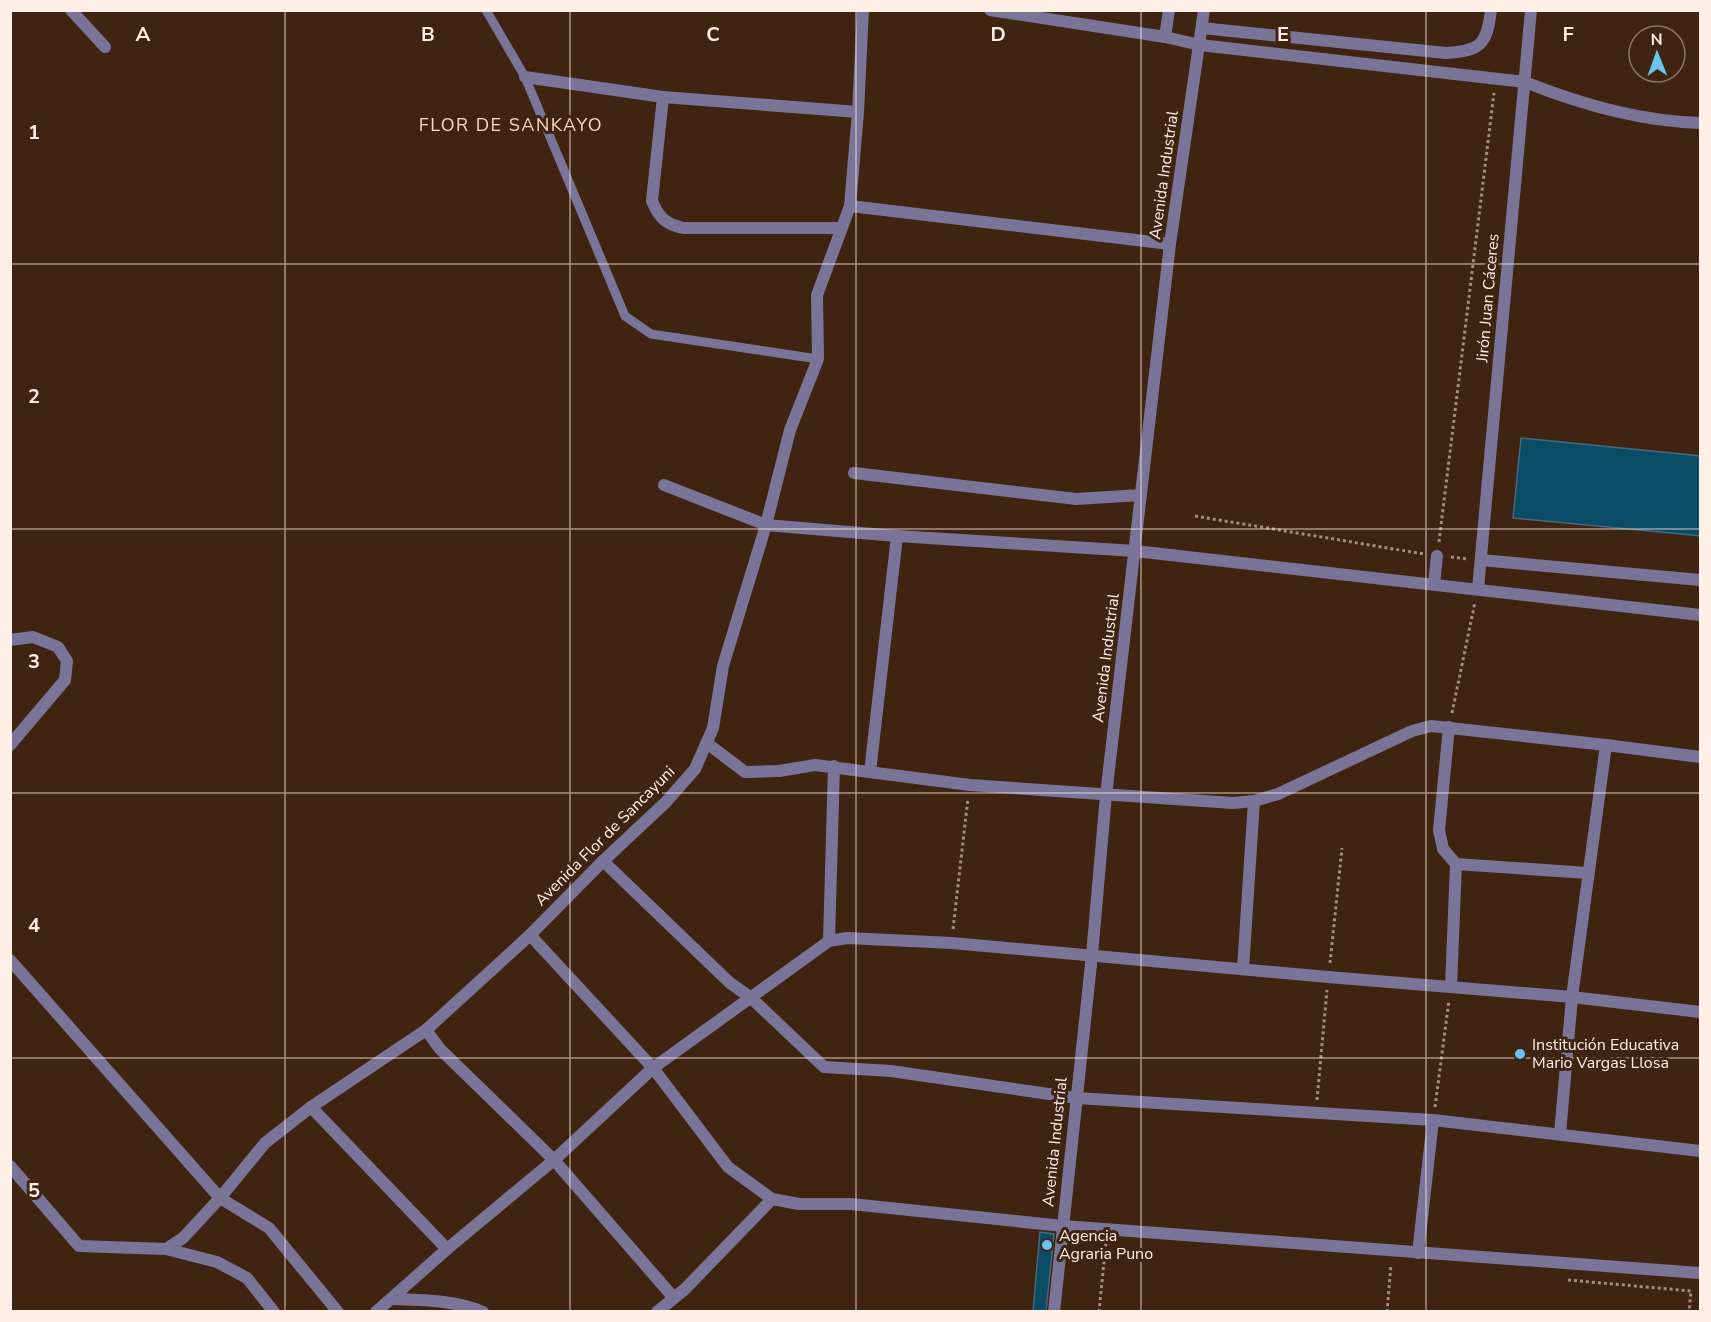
<svg xmlns="http://www.w3.org/2000/svg" width="1711" height="1322" viewBox="0 0 1711 1322" font-family="'Nunito Sans',sans-serif">
<style>
.building{fill:#0a4b66;stroke:#45697c;stroke-width:1.5}
.lines{fill:none;stroke-linecap:round;stroke-linejoin:round}
.path{stroke:#a38d80;stroke-width:3;stroke-dasharray:3 3;stroke-linecap:butt}
.lane{stroke:#7a7498;stroke-width:9}
.street{stroke:#7a7498;stroke-width:12}
.grid{fill:none;stroke:#ffefe6;stroke-width:1.5;stroke-opacity:0.55}
.poi-dot{fill:#6ac3f1;stroke:#402412;stroke-width:2}
.labels{text-anchor:middle;dominant-baseline:central;stroke-width:6;stroke-linejoin:round;paint-order:stroke}
.street-label{font-size:16px;fill:#ffefe6;stroke:#402412}
.poi-label{font-size:16px;fill:#ffefe6;stroke:#402412;text-anchor:start}
.neighbourhood-label{font-size:18px;letter-spacing:1.5px;fill:#fdd7c1;stroke:#402412}
.grid-label{font-size:20px;text-anchor:middle;font-weight:bold;fill:#ffefe6;stroke:#402412;stroke-width:6;stroke-linejoin:round;paint-order:stroke}
</style>
<rect width="100%" height="100%" fill="#402412"/>
<!-- building -->
<g class="building">
<path d="M1521 438 1701 456V536L1513 518Z"/>
<path d="M1040 1232 1054 1234 1046 1311H1033Z"/>
</g>
<g class="lines">
<!-- path -->
<g class="path">
<path d="M1195 516 1424 554"/>
<path d="M1439 542 1494 93"/>
<path d="M1451 557 1468 559"/>
<path d="M1452 713 1475 602"/>
<path d="M953 929 968 798"/>
<path d="M1330 963 1342 848"/>
<path d="M1317 1100 1327 990"/>
<path d="M1435 1107 1449 1000"/>
<path d="M1568 1280 1691 1291 1689 1312"/>
<path d="M1099 1312 1106 1242"/>
<path d="M1387 1312 1391 1264"/>
</g>
<!-- lane -->
<path class="lane" d="M486 10 525 77 625 316 651 334 818 359"/>
<!-- street -->
<g class="street">
<path d="M71 10 105 47"/>
<path d="M990 10 1165 37 1200 45 1525 82C1582 105 1639 121 1700 123"/>
<path d="M1202 28 1446 53C1481 51 1487 44 1491 10"/>
<path d="M1165 37 1169 10"/>
<path d="M525 77 663 97 858 112"/>
<path d="M663 97 652 201C659 218 666 224 683 228H840"/>
<path d="M850 206 1170 244"/>
<path d="M854 473 1076 499 1141 495"/>
<path d="M664 485 766 525 897 536 1135 551 1700 615"/>
<path d="M1481 560 1700 580"/>
<path d="M1434 584 1437 556"/>
<path d="M1478 589 1531 10"/>
<path d="M10 640 33 637 58 647 67 661 65 680 10 745"/>
<path d="M1449 727 1439 830 1443 849 1456 864 1588 873"/>
<path d="M708 744 745 772 779 771 815 765 970 785 1233 803 1254 801 1278 794 1412 731 1431 726 1606 745 1700 757"/>
<path d="M870 772 897 536"/>
<path d="M603 861 730 983 750 997 824 1067 891 1071 1076 1098 1433 1120 1700 1151"/>
<path d="M530 935 653 1068 728 1167 772 1199 799 1204H851L1063 1226 1700 1273"/>
<path d="M829 941 834 766"/>
<path d="M10 960 220 1198 269 1228 338 1312"/>
<path d="M1243 969 1254 801"/>
<path d="M1451 987 1456 864"/>
<path d="M426 1030 440 1049 554 1160 674 1298"/>
<path d="M311 1107 447 1249"/>
<path d="M1560 1134 1572 997 1606 745"/>
<path d="M10 1166 79 1246 166 1249 217 1262 247 1278 274 1312"/>
<path d="M166 1249 183 1238 220 1198 265 1143 311 1107 426 1030 530 935 603 861 666 802 695 769 713 728 723 666 766 525 790 430 818 359 817 295 850 206 858 112 863 10"/>
<path d="M1418 1253 1433 1120"/>
<path d="M392 1299C422 1300 455 1300 483 1312"/>
<path d="M376 1312 447 1249 554 1160 653 1068 829 941 847 938 952 943 1328 977 1572 997 1700 1012"/>
<path d="M657 1312 685 1289 772 1199"/>
<path d="M1054 1312 1092 955 1106 795 1170 244 1204 10"/>
</g>
</g>
<!-- grid -->
<path class="grid" d="M285 10V1312M570 10V1312M856 10V1312M1141 10V1312M1426 10V1312M10 264H1700M10 529H1700M10 793H1700M10 1058H1700"/>
<!-- markers -->
<g class="poi-dot">
<circle cx="1520" cy="1054" r="6"/>
<circle cx="1047" cy="1245" r="6"/>
</g>
<g class="labels">
<!-- street labels -->
<g class="street-label">
<text transform="translate(1164 175) rotate(-82)">Avenida Industrial</text>
<text transform="translate(1488 298) rotate(-85)">Jirón Juan Cáceres</text>
<text transform="translate(1106 658) rotate(-83)">Avenida Industrial</text>
<text transform="translate(605 836) rotate(-45)">Avenida Flor de Sancayuni</text>
<text transform="translate(1055 1142) rotate(-84)">Avenida Industrial</text>
</g>
<!-- poi labels -->
<g class="poi-label">
<text x="1532" y="1045">Institución Educativa<tspan x="1532" dy="18">Mario Vargas Llosa</tspan></text>
<text x="1059" y="1236">Agencia<tspan x="1059" dy="18">Agraria Puno</tspan></text>
</g>
<!-- neighbourhood labels -->
<g class="neighbourhood-label">
<text x="511" y="125">FLOR DE SANKAYO</text>
</g>
</g>
<g class="grid-label">
<text x="143" y="41">A</text>
<text x="428" y="41">B</text>
<text x="713" y="41">C</text>
<text x="998" y="41">D</text>
<text x="1283" y="41">E</text>
<text x="1568" y="41">F</text>
<text x="34" y="139">1</text>
<text x="34" y="403">2</text>
<text x="34" y="668">3</text>
<text x="34" y="932">4</text>
<text x="34" y="1197">5</text>
</g>
<!-- border -->
<rect width="1711" height="1322" fill="none" stroke="#ffefe6" stroke-width="24"/>
<!-- north arrow -->
<g transform="translate(1657 54) rotate(359)"><circle r="28" fill="#402412" stroke="#8c7567" stroke-width="1.5"/>
<path d="M0-4.5L10 22L0 15L-10 22Z" fill="#6ac3f1"/>
<text y="-9" font-size="16" font-weight="bold" text-anchor="middle" fill="#ffefe6">N</text>
</g>
</svg>
